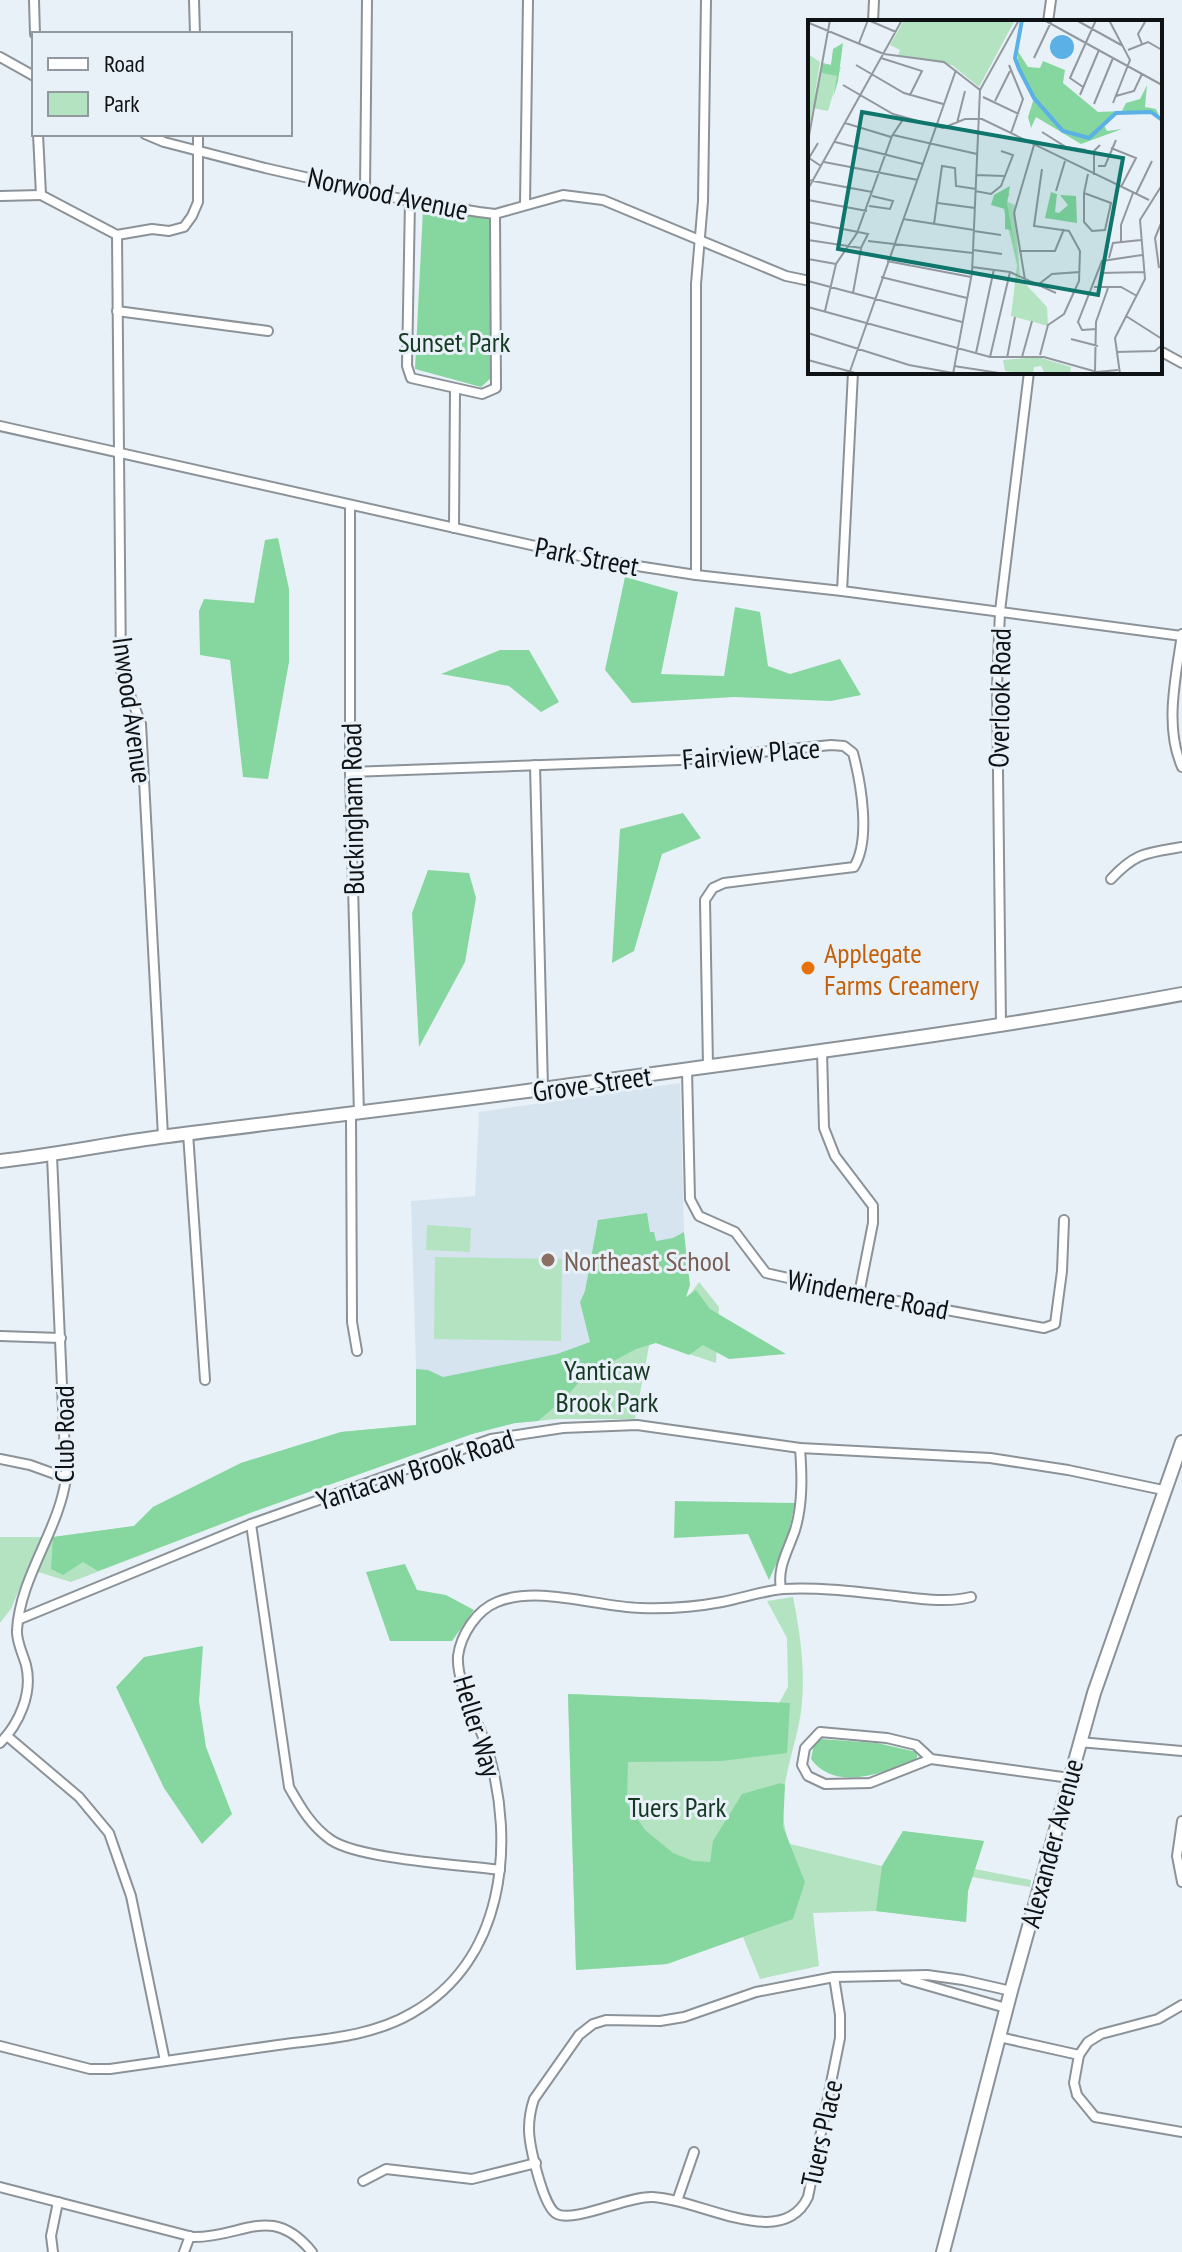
<svg xmlns="http://www.w3.org/2000/svg" width="1182" height="2252" viewBox="0 0 1182 2252" font-family="'PT Sans Narrow',sans-serif">
<style>
.built{fill:#d6e4f0}
.green{fill:#b3e3c0}
.forest{fill:#86d79f}
.lines{fill:none;stroke-linecap:round;stroke-linejoin:round}
.street-casing{stroke:#8b9298;stroke-width:12}
.secondary-casing{stroke:#8b9298;stroke-width:16}
.street{stroke:#fff;stroke-width:8}
.secondary{stroke:#fff;stroke-width:12}
.food-dot{fill:#e8710a;stroke:#e9f1f8;stroke-width:3}
.education-dot{fill:#8d6e63;stroke:#e9f1f8;stroke-width:3}
.labels{text-anchor:middle;dominant-baseline:central;stroke-width:6;stroke-linejoin:round;paint-order:stroke}
.street-label{font-size:28px;fill:#0f1214;stroke:#e9f1f8}
.park-label{font-size:28px;fill:#163923;stroke:#e9f1f8}
.food-label{font-size:28px;fill:#c56008;stroke:#e9f1f8;text-anchor:start}
.education-label{font-size:28px;fill:#785e54;stroke:#e9f1f8;text-anchor:start}
.inset-river{fill:none;stroke:#5bb0e5;stroke-width:4}
.inset-road{fill:none;stroke:#92989d;stroke-width:2}
.view{fill:#0f766e;fill-opacity:0.15;stroke:#0f766e;stroke-width:4}
.inset-edge{fill:none;stroke:#0f1214;stroke-width:4}
</style>
<rect width="100%" height="100%" fill="#e9f1f8"/>
<!-- built -->
<path class="built" d="M680 1083 684 1232 601 1353 417 1399 411 1201 475 1196 479 1112Z"/>
<!-- green -->
<g class="green">
<path d="M427 1225 471 1228 470 1252 426 1250Z"/>
<path d="M435 1257 562 1259 561 1341 434 1339Z"/>
<path d="M699 1282 719 1307 716 1363 650 1341 635 1419H558L515 1423 472 1434 250 1513 71 1582 28 1569 11 1609 0 1623V1537H53L134 1526 153 1507 241 1463 341 1432 416 1425 601 1353 685 1301Z"/>
<path d="M793 1597C800 1632 805 1667 802 1703 798 1750 770 1797 790 1844L882 1866 903 1831 984 1841 975 1869 1031 1880 1030 1887 972 1877 968 1891 966 1922 876 1911 813 1913 819 1966 760 1979 743 1937 667 1964 576 1970 568 1694 779 1703 788 1687 787 1638 767 1601Z"/>
</g>
<!-- forest -->
<g class="forest">
<path d="M423 209 490 217 491 378 481 387 415 369Z"/>
<path d="M278 538 289 589V662L268 779 243 777 230 660 200 655 199 611 204 599 254 603 265 540Z"/>
<path d="M625 577 678 592 661 674 724 676 735 607 760 612 768 666 790 674 840 659 861 695 831 701 734 697 632 703 605 670Z"/>
<path d="M500 650H529L559 702 541 712 509 686 441 674Z"/>
<path d="M683 813 701 838 662 854 634 951 612 963 620 829Z"/>
<path d="M428 870 469 873 476 898 465 962 419 1047 412 913Z"/>
<path d="M647 1213 650 1232H654L656 1241 673 1238 684 1232 690 1285 686 1297 696 1290 710 1309 786 1354 729 1359 703 1345 689 1355 656 1343 636 1349 584 1377 564 1399 538 1421 515 1423 472 1434 250 1513 98 1571 83 1562 63 1575 51 1569 53 1537 134 1526 153 1507 241 1463 341 1432 416 1425V1369L428 1370 443 1377 557 1354 590 1342 580 1302 585 1291 598 1220Z"/>
<path d="M675 1501 795 1503 787 1540 769 1580 748 1534 674 1538Z"/>
<path d="M405 1564 417 1590 446 1595 474 1610 452 1641H390L366 1572Z"/>
<path d="M203 1646 199 1701 206 1747 232 1814 202 1844 164 1788 116 1687 144 1657Z"/>
<path d="M568 1694 790 1703 787 1753 721 1761 628 1762 627 1803 645 1830 673 1853 693 1861 710 1862 713 1841 742 1794 781 1783 785 1785 783 1827 805 1882 793 1919 667 1964 576 1970Z"/>
<path d="M820 1739 877 1743 917 1752V1759C885 1772 836 1793 811 1759L814 1744Z"/>
<path d="M903 1831 984 1841 968 1891 966 1922 876 1911 882 1866Z"/>
</g>
<g class="lines">
<defs>
<g id="street">
<path d="M34 0 35 34"/>
<path d="M194 0 195 34"/>
<path d="M873 22 874 0"/>
<path d="M1048 22 1051 0"/>
<path d="M0 57 34 76"/>
<path d="M38 134 41 195 117 235 152 229 169 231 184 227 192 216 198 202V134"/>
<path d="M145 134 164 142 265 168 410 201 479 212 495 214 563 195 603 200 786 276 810 281"/>
<path d="M365 189 367 0"/>
<path d="M0 196 41 195"/>
<path d="M410 201 407 366 411 378 482 394 496 388 495 214"/>
<path d="M525 205 528 0"/>
<path d="M117 235 121 671 141 724 163 1136"/>
<path d="M117 311 268 331"/>
<path d="M1160 351 1182 363"/>
<path d="M0 426 598 560 696 575 842 591 1182 636"/>
<path d="M350 505V772L359 1114"/>
<path d="M454 528 455 389"/>
<path d="M696 575V284L703 201 706 0"/>
<path d="M842 591 853 372"/>
<path d="M1182 634C1176 677 1164 726 1182 767"/>
<path d="M535 765 543 1089"/>
<path d="M350 772 680 760 831 745 844 746 853 753C861 783 871 840 854 867L724 883 713 888 705 900 708 1066"/>
<path d="M1111 879C1136 852 1147 853 1182 847"/>
<path d="M1001 1025 997 687 1000 611 1029 372"/>
<path d="M822 1051 824 1128 835 1156 873 1206V1223L859 1294"/>
<path d="M687 1070 690 1199 699 1216 735 1232 766 1273 859 1294 1044 1328 1055 1324 1062 1271 1064 1220"/>
<path d="M351 1115 352 1322 357 1351"/>
<path d="M188 1133 205 1380"/>
<path d="M0 1336 61 1338"/>
<path d="M0 1459 30 1465 66 1478"/>
<path d="M251 1524 289 1787C301 1808 311 1826 331 1840 359 1859 462 1865 500 1870"/>
<path d="M781 1589C777 1567 788 1551 795 1530 803 1504 802 1475 800 1448"/>
<path d="M20 1619 251 1524 491 1439 563 1428 637 1425 800 1448 990 1458 1068 1470 1163 1490"/>
<path d="M7 1736 79 1797 109 1833 131 1896 165 2061"/>
<path d="M1079 1742 1182 1751"/>
<path d="M0 1743C19 1724 33 1693 26 1665 23 1654 16 1641 17 1630 20 1577 59 1530 66 1478L52 1156"/>
<path d="M931 1759 916 1745 887 1738 820 1732 805 1748 802 1765 808 1776 825 1784 870 1783 931 1759 1070 1778"/>
<path d="M1182 1821 1177 1856 1182 1882"/>
<path d="M834 1977 840 2015V2038L808 2197C782 2252 701 2199 652 2197 628 2196 574 2223 557 2214 543 2208 529 2144 529 2129 529 2118 531 2108 534 2099L579 2035 593 2024 606 2020 660 2021 684 2017 756 1992 834 1977 927 1975 963 1980 1011 1991"/>
<path d="M905 1979 1006 2008"/>
<path d="M1182 2005 1158 2019 1101 2034 1088 2042 1079 2055 1074 2083 1077 2095 1095 2117 1182 2132"/>
<path d="M999 2037 1079 2055"/>
<path d="M0 2046 90 2069H110C166 2061 222 2053 278 2045 323 2039 371 2037 412 2013 504 1961 516 1845 488 1751 480 1724 456 1684 458 1656 461 1634 477 1610 497 1602 538 1585 597 1607 641 1608 668 1609 695 1607 722 1602 743 1598 762 1591 783 1589 821 1587 859 1592 896 1596 922 1599 946 1603 971 1597"/>
<path d="M363 2181 386 2169 472 2179 536 2163"/>
<path d="M0 2187 193 2237C243 2238 271 2202 312 2252"/>
<path d="M677 2201 694 2152"/>
<path d="M53 2252 51 2236 58 2202"/>
<path d="M184 2252 190 2236"/>
</g>
<g id="secondary">
<path d="M0 1161C56 1155 112 1143 168 1136 302 1119 436 1104 571 1085 775 1057 979 1032 1182 994"/>
<path d="M943 2252 1011 1991 1094 1693 1182 1442"/>
</g>
</defs>
<!-- street casing -->
<use href="#street" class="street-casing"/>
<!-- secondary casing -->
<use href="#secondary" class="secondary-casing"/>
<!-- street -->
<use href="#street" class="street"/>
<!-- secondary -->
<use href="#secondary" class="secondary"/>
</g>
<!-- markers -->
<circle class="food-dot" cx="808" cy="968" r="8"/>
<circle class="education-dot" cx="548" cy="1260" r="8"/>
<g class="labels">
<!-- street labels -->
<g class="street-label">
<text transform="translate(388 193) rotate(12)">Norwood Avenue</text>
<text transform="translate(587 556) rotate(11)">Park Street</text>
<text transform="translate(999 698) rotate(-89)">Overlook Road</text>
<text transform="translate(133 710) rotate(82)">Inwood Avenue</text>
<text transform="translate(751 753) rotate(-5)">Fairview Place</text>
<text transform="translate(352 809) rotate(-91)">Buckingham Road</text>
<text transform="translate(592 1083) rotate(-8)">Grove Street</text>
<text transform="translate(868 1294) rotate(11)">Windemere Road</text>
<text transform="translate(63 1434) rotate(-90)">Club Road</text>
<text transform="translate(415 1469) rotate(-18)">Yantacaw Brook Road</text>
<text transform="translate(478 1726) rotate(73)">Heller Way</text>
<text transform="translate(1051 1843) rotate(-75)">Alexander Avenue</text>
<text transform="translate(821 2133) rotate(-78)">Tuers Place</text>
</g>
<!-- park labels -->
<g class="park-label">
<text x="454" y="341">Sunset Park</text>
<text x="607" y="1369">Yanticaw<tspan x="607" dy="32">Brook Park</tspan></text>
<text x="677" y="1806">Tuers Park</text>
</g>
<!-- food labels -->
<g class="food-label">
<text x="824" y="952">Applegate<tspan x="824" dy="32">Farms Creamery</tspan></text>
</g>
<!-- education labels -->
<g class="education-label">
<text x="564" y="1260">Northeast School</text>
</g>
</g>
<!-- overview -->
<g transform="translate(808 20)">
<rect width="354" height="354" fill="#e9f1f8"/>
<path d="M96 0H207L171 67 144 45 90 35 92 30 82 25ZM0 34 12 42 2 105H0ZM14 43 33 47 20 91 4 88ZM192 174H202L198 181 207 185 212 258 239 287 240 306 203 296 209 245ZM230 337 263 347 262 354H237L233 346 226 347 225 354 197 351 195 340Z" fill="#b3e3c0"/>
<path d="M35 23 30 61 25 78 29 56 14 53V43L23 45 25 29ZM209 30 220 47 232 48 235 41 257 50 255 63 290 92 314 91 318 83 332 79 339 65 337 87 348 89 354 102 345 94 308 93 296 105 299 111 314 109 273 124 228 97 223 108 220 97 226 78 211 49ZM202 166 199 183 212 255 203 210 197 209V189L183 185 186 175ZM243 172 249 174 247 192 251 193 260 185 252 175 268 176 269 203 237 198Z" fill="#86d79f"/>
<path d="M242 27a12 12 0 1 1 24 0a12 12 0 1 1-24 0Z" fill="#5bb0e5"/>
<path class="inset-river" d="M214 0 207 38 211 49 226 78 255 111 281 118 308 93 343 92 354 100"/>
<path class="inset-road" d="M60 0 88 12M236 0 354 65M268 0 315 26M301 0 322 40 305 83M1 3 76 34M51 23 60 0M334 24 330 14 337 2M320 30 340 22 354 30M76 34 136 42 172 70 164 253 145 354M73 38 114 51 102 75M226 38 244 0M48 45 96 73 135 84M201 45 215 79 203 113M35 65 85 94 135 108 157 99H174L341 180M275 67 262 58 288 0M172 70 211 0M272 75 291 30M308 76 326 71 334 54M175 77 211 94M187 81 202 51M286 84 305 38M37 103 83 117M149 103 157 71M234 112 258 127 278 130M85 115 169 134M0 121 22 0M27 122 115 144M10 123 1 138 13 146M303 128 328 138 313 167M16 142 110 160M290 146H297L308 120M168 155 196 156M286 155V131L292 125M0 160 64 172M0 169 94 0M167 171 183 174 193 166 205 135 193 131M248 171 257 141M276 173 303 183 297 210 284 211 276 202V173L280 154M328 174 344 141M0 180 59 191M130 183 167 188M61 186 82 189 85 181 64 176M95 199 166 210M0 202 60 214 53 228 0 220M126 204 134 146 147 148 148 166 168 169M166 211 193 215M60 221 165 233M313 222V205L325 173M165 230 194 234M211 231H247L256 209M301 238 305 223 333 220M0 239 28 244M79 241 163 257M164 247 202 252 248 273M351 248 347 218 354 201M292 253 337 252M73 257 159 278M217 260 206 193 226 125M0 261 154 302M231 264 244 254 272 252M286 267H313L329 276M45 273 53 229M0 287 182 337H236L289 352 310 350M17 291 28 244 49 213 84 116 96 98M318 296 354 319M288 309 274 310 270 302 294 241 334 235M0 313 101 345 145 353M263 319 290 326M308 332 347 331 354 325M168 333 186 249M232 335 240 305 256 294 271 261 272 231 261 211 226 206 234 149M182 337 202 252M214 337 224 301M199 338 207 297M0 340 51 354M146 346 191 353M287 351 288 302 300 268M41 354 148 50M312 354 307 318 337 259 332 200 354 165"/>
<path class="view" d="M54 92 315 138 290 275 30 229Z"/>
<rect width="354" height="354" class="inset-edge"/>
</g>
<!-- legend -->
<rect x="32" y="32" width="260" height="104" fill="#e9f1f8" stroke="#92989d" stroke-width="2"/>
<rect x="48" y="58" width="40" height="12" fill="#ffffff" stroke="#92989d" stroke-width="2"/>
<text x="104" y="72" font-size="24" fill="#0f1214">Road</text>
<rect x="48" y="92" width="40" height="24" fill="#b3e3c0" stroke="#92989d" stroke-width="2"/>
<text x="104" y="112" font-size="24" fill="#0f1214">Park</text>
</svg>
